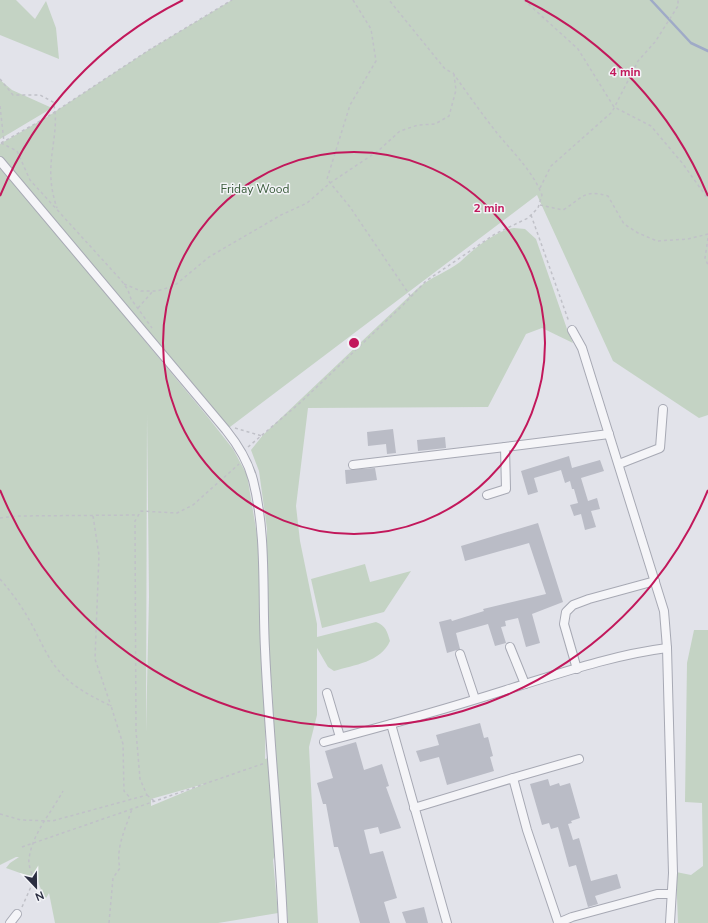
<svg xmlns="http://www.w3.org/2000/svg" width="708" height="923" viewBox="0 0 708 923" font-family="'Nunito Sans',sans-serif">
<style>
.green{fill:#c4d3c4;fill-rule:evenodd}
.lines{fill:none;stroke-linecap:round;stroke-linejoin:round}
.stream{stroke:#9faac7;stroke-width:2.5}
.building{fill:#babcc6}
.minor-casing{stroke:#a7a9b4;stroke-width:10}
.path{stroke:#c0c1c8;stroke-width:1.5;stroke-dasharray:3 3;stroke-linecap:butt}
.minor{stroke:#f5f5f8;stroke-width:8}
.ring{fill:none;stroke:#c2185b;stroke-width:2}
.labels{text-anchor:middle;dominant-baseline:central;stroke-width:3;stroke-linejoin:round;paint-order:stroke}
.park-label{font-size:12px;fill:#395b3a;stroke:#f2f3f7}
.centre{fill:#c2185b;stroke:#f2f3f7;stroke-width:2}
.ring-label{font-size:12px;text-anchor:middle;font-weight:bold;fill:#c2185b;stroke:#f2f3f7;stroke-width:3;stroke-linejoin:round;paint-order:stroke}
</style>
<rect width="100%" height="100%" fill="#e2e3ea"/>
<!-- green -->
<g class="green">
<path d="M0 0H16L35 19 46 1 56 28 59 59 0 35Z"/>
<path d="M232 0H708V415L699 418 613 361 537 195 226 430 0 161V144L47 117 149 50Z"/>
<path d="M0 80 12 90 52 108 0 139Z"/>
<path d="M0 166 207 416 233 449 247 475 258 541 260 565 266 701 265 759 268 758 277 850 273 860 278 913 218 923H55L49 893 45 900 37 879 6 868 10 863 19 857H16L0 865ZM147 413 149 597 146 732ZM204 784 151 806V799Z"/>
<path d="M514 228 525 229 536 239 567 329 573 343 542 328 526 334 488 407 308 408 296 506 300 541 317 624V637L376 622C386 626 387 631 390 641 381 662 354 665 334 671L328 667 317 648V715L309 747 318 923H288L274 736 272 685 266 649 267 529 259 471 251 450 263 435 418 288C431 277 447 272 460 262 474 249 495 231 514 228Z"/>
<path d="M365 564 370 582 411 571 384 612 322 628 311 579Z"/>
<path d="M694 630H708V923H678L676 872 691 875 703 866 702 803 685 802 687 663Z"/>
</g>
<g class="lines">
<!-- stream -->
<path class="stream" d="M651 0 691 43 708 51"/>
</g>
<!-- building -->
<g class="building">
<path d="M393 429 396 453 387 454 386 444 368 446 367 432Z"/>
<path d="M445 437 446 448 418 451 417 440Z"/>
<path d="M569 456 572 468 600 460 604 471 581 478 588 501 597 498 600 509 591 511 596 527 585 530 581 514 574 516 570 505 578 503 574 489H572L570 481 565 483 561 470 534 478 538 492 528 495 521 471Z"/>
<path d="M375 468 377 480 346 484 345 470Z"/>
<path d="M538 523 563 602 532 614 540 643 526 647 518 618 505 621 506 626 501 627 506 643 495 646 488 624 456 633 460 649 447 653 439 622 451 619 452 621 484 611 483 609 546 594 529 543 465 561 461 546Z"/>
<path d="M480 723 484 738 488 737 493 756 490 757 494 771 447 785 439 757 420 762 416 751 439 745 436 735Z"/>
<path d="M356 742 364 770 382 764 389 786 386 787 401 828 380 834 378 827 364 830 370 854 383 851 397 898 384 902 390 923H360L338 847H334L326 804H323L317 783 333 778 325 751Z"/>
<path d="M548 779 550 786 559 783 560 786 570 783 580 818 571 821 572 823 568 824 573 840 579 838 591 881 617 874 621 888 595 896 598 904 588 907 576 865 569 867 558 827 551 829 549 823 542 825 530 784Z"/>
<path d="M424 907 428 923H406L402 912Z"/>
</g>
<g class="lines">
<defs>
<g id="minor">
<path d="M0 161 226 430C238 445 248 461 253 480 267 535 262 593 265 649 269 740 279 831 283 923"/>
<path d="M572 330 582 348 664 611 667 648 673 873 670 923"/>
<path d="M619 464 660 448 663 409"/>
<path d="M353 465 505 447"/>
<path d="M487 495 506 489 505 447 609 434"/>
<path d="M510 647 525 684"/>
<path d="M460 654 475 699"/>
<path d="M577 669 564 624 566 612 573 605 589 599 655 581"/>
<path d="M327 693 340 737"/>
<path d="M391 724 447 923"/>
<path d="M324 742C385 726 446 709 506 690 558 674 612 655 667 648"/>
<path d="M513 778 579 759"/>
<path d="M414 808 513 778 527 830 558 922"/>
<path d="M10 923 17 914"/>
<path d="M558 923 572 917 657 894H671"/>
</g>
</defs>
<!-- minor casing -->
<use href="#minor" class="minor-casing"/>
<!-- path -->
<g class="path">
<path d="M353 0 371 29 376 61 350 105 327 179 350 207 411 297"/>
<path d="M524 0 578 49 614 107 651 126 683 164 708 199"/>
<path d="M0 79 13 95H40L53 102C59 122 52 144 51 165 50 179 52 194 57 208"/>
<path d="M0 106 4 142"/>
<path d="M1 143 17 151 30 180 121 280 128 290 131 299 152 328"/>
<path d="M1 143 47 117 149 50 232 0"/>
<path d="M540 188 551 166 612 112 638 61 655 42 678 6V0"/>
<path d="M540 205 563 210C583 198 583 189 608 196L624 224 638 233 657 241 688 239 708 234"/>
<path d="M531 215 569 322"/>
<path d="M708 238 705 258 708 265"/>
<path d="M124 284 141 291H157L174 286 209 257 281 215 307 203 330 183 378 151 400 131 418 125 435 124 449 116 456 90 454 75"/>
<path d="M138 308 153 291"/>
<path d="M235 428 262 436"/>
<path d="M248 447 301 402 403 305 426 281 495 234 528 218 538 208 542 195C532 170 514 154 497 133 482 114 467 93 453 73L445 69 389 0"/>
<path d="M93 516 99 555 95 659 111 706"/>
<path d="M0 518 16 516 139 515"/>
<path d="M0 579C13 594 23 608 32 625 41 641 47 658 60 672 74 688 93 697 111 706L123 744 124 791 131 799"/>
<path d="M147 795 154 801"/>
<path d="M0 814 21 820 52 821 147 795 140 779 136 731 135 521 141 511 177 513 193 505 239 464"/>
<path d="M22 847 265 763"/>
<path d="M22 907 34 880C32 874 28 865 29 859 32 834 51 813 63 791"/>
<path d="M109 923 113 878 120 868C115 849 126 827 132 809"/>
</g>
<!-- minor -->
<use href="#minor" class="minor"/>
</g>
<!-- distance rings -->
<g class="ring">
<circle cx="354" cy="343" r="191"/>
<path d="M708 490A383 383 0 0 1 0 490M0 196A383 383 0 0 1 183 0M525 0A383 383 0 0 1 708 196"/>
</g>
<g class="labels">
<!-- park labels -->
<g class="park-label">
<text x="255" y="189">Friday Wood</text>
</g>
</g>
<circle cx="354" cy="343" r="6" class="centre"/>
<g class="ring-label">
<text x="625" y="76">4 min</text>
<text x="489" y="212">2 min</text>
</g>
<!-- north arrow -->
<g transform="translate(36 887) rotate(158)" stroke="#f2f3f7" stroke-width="3" paint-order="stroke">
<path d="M0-3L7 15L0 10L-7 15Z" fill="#2b2e41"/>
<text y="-6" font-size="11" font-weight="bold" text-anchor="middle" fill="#2b2e41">N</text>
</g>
</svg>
